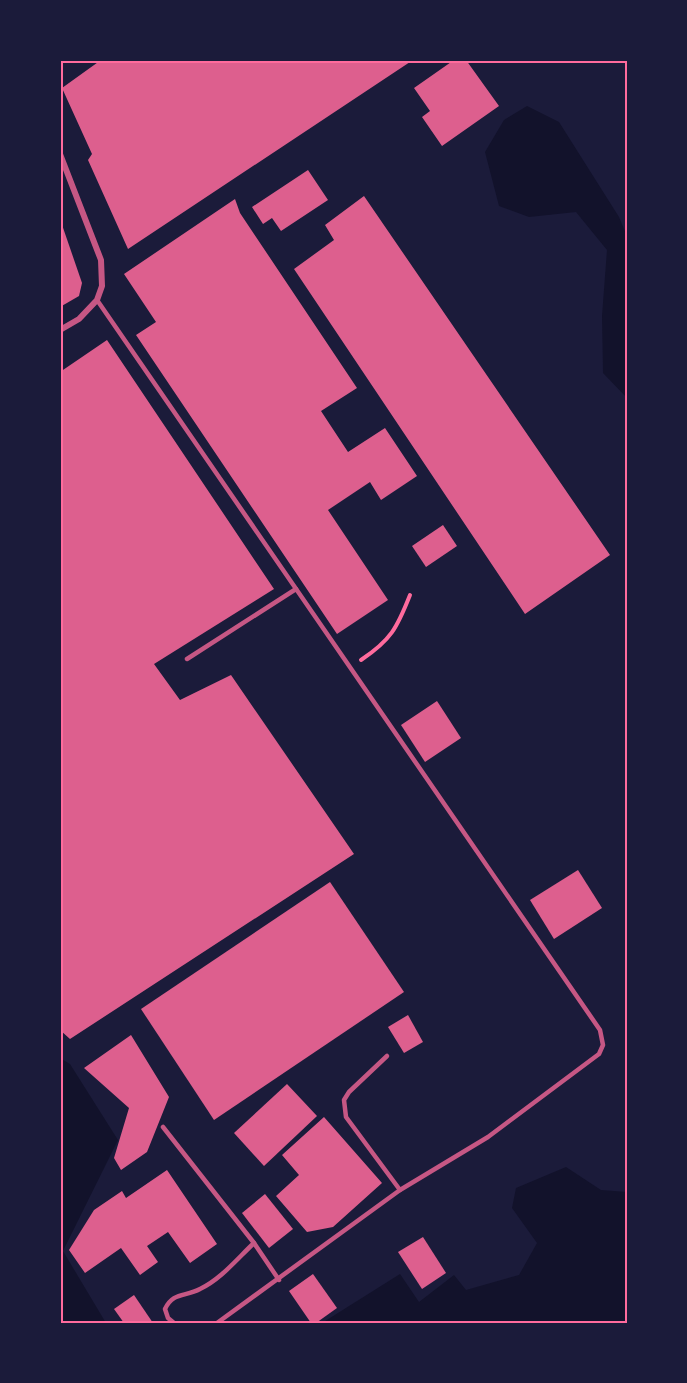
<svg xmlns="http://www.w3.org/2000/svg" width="687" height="1383" viewBox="0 0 687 1383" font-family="Overpass,sans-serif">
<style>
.water{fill:#12122b}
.building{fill:#dd5f8e}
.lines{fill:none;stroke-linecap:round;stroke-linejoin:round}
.path{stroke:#ff6b9d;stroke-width:4}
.service{stroke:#c65784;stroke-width:4.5}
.minor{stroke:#c65784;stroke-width:6}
.neatline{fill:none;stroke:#ff6b9d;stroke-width:2}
</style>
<rect width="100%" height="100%" fill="#1b1b3a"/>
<!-- water -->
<g class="water">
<path d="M527 106 559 122 619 217 627 236V398L603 373 602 316 607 250 576 212 529 217 499 206 485 152 504 120Z"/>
<path d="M60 1058 70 1064 118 1140 63 1251 106 1323H60Z"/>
<path d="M566 1167 601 1190 627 1192V1323H322L400 1274 419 1302 454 1275 466 1290 519 1275 537 1243 512 1208 516 1188Z"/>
</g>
<!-- building -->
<g class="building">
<path d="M101 60H413L128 249 88 160 92 154 62 88Z"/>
<path d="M454 60H466L499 106 442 146 422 117 430 111 414 88Z"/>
<path d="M308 170 328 200 281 231 272 218 263 224 252 207Z"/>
<path d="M364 196 610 555 525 614 294 269 334 240 325 225Z"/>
<path d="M235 199 240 213 357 388 321 411 348 452 385 428 417 476 381 500 370 482 328 510 388 600 337 634 136 335 156 322 124 274Z"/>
<path d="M60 219 82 283 79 296 60 307Z"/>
<path d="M107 340 274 589 154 664 180 700 231 675 354 854 70 1039 60 1030V372Z"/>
<path d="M443 525 457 546 426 567 412 546Z"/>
<path d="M437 701 461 738 425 762 401 725Z"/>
<path d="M578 870 602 908 554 939 530 900Z"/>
<path d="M330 882 404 992 214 1120 141 1009Z"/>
<path d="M408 1015 423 1042 404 1053 388 1027Z"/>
<path d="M131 1035 169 1097 147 1152 121 1170 114 1158 129 1108 84 1068Z"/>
<path d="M287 1084 317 1116 264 1166 234 1133Z"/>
<path d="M324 1117 382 1183 333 1227 307 1232 276 1196 299 1175 282 1155Z"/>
<path d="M167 1170 217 1244 190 1263 168 1232 147 1246 158 1262 140 1275 121 1248 85 1273 69 1250 94 1210 122 1191 126 1198Z"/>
<path d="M265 1194 293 1229 269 1248 242 1213Z"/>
<path d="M423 1237 446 1273 422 1289 398 1252Z"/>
<path d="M313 1274 337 1308 316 1323H311L289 1291Z"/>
<path d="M134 1295 153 1323H124L114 1309Z"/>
</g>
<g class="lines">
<!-- path -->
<path class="path" d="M361 660C391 640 397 628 410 595"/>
<!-- service -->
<g class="service">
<path d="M97 300 600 1030 603 1045 599 1054 488 1137 400 1190 217 1323"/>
<path d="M187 659 296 589"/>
<path d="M387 1056 349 1092 344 1100 346 1117 400 1190"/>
<path d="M163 1127 254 1243 279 1280"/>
<path d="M174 1323 168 1318 165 1309C173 1292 185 1297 200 1289 221 1279 237 1259 254 1243"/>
</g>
<!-- minor -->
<path class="minor" d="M60 154 101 260 102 286 97 300 79 319 60 330"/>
</g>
<!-- border -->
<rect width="687" height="1383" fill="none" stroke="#1b1b3a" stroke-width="123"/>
<rect x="62" y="62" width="564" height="1260" class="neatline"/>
</svg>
